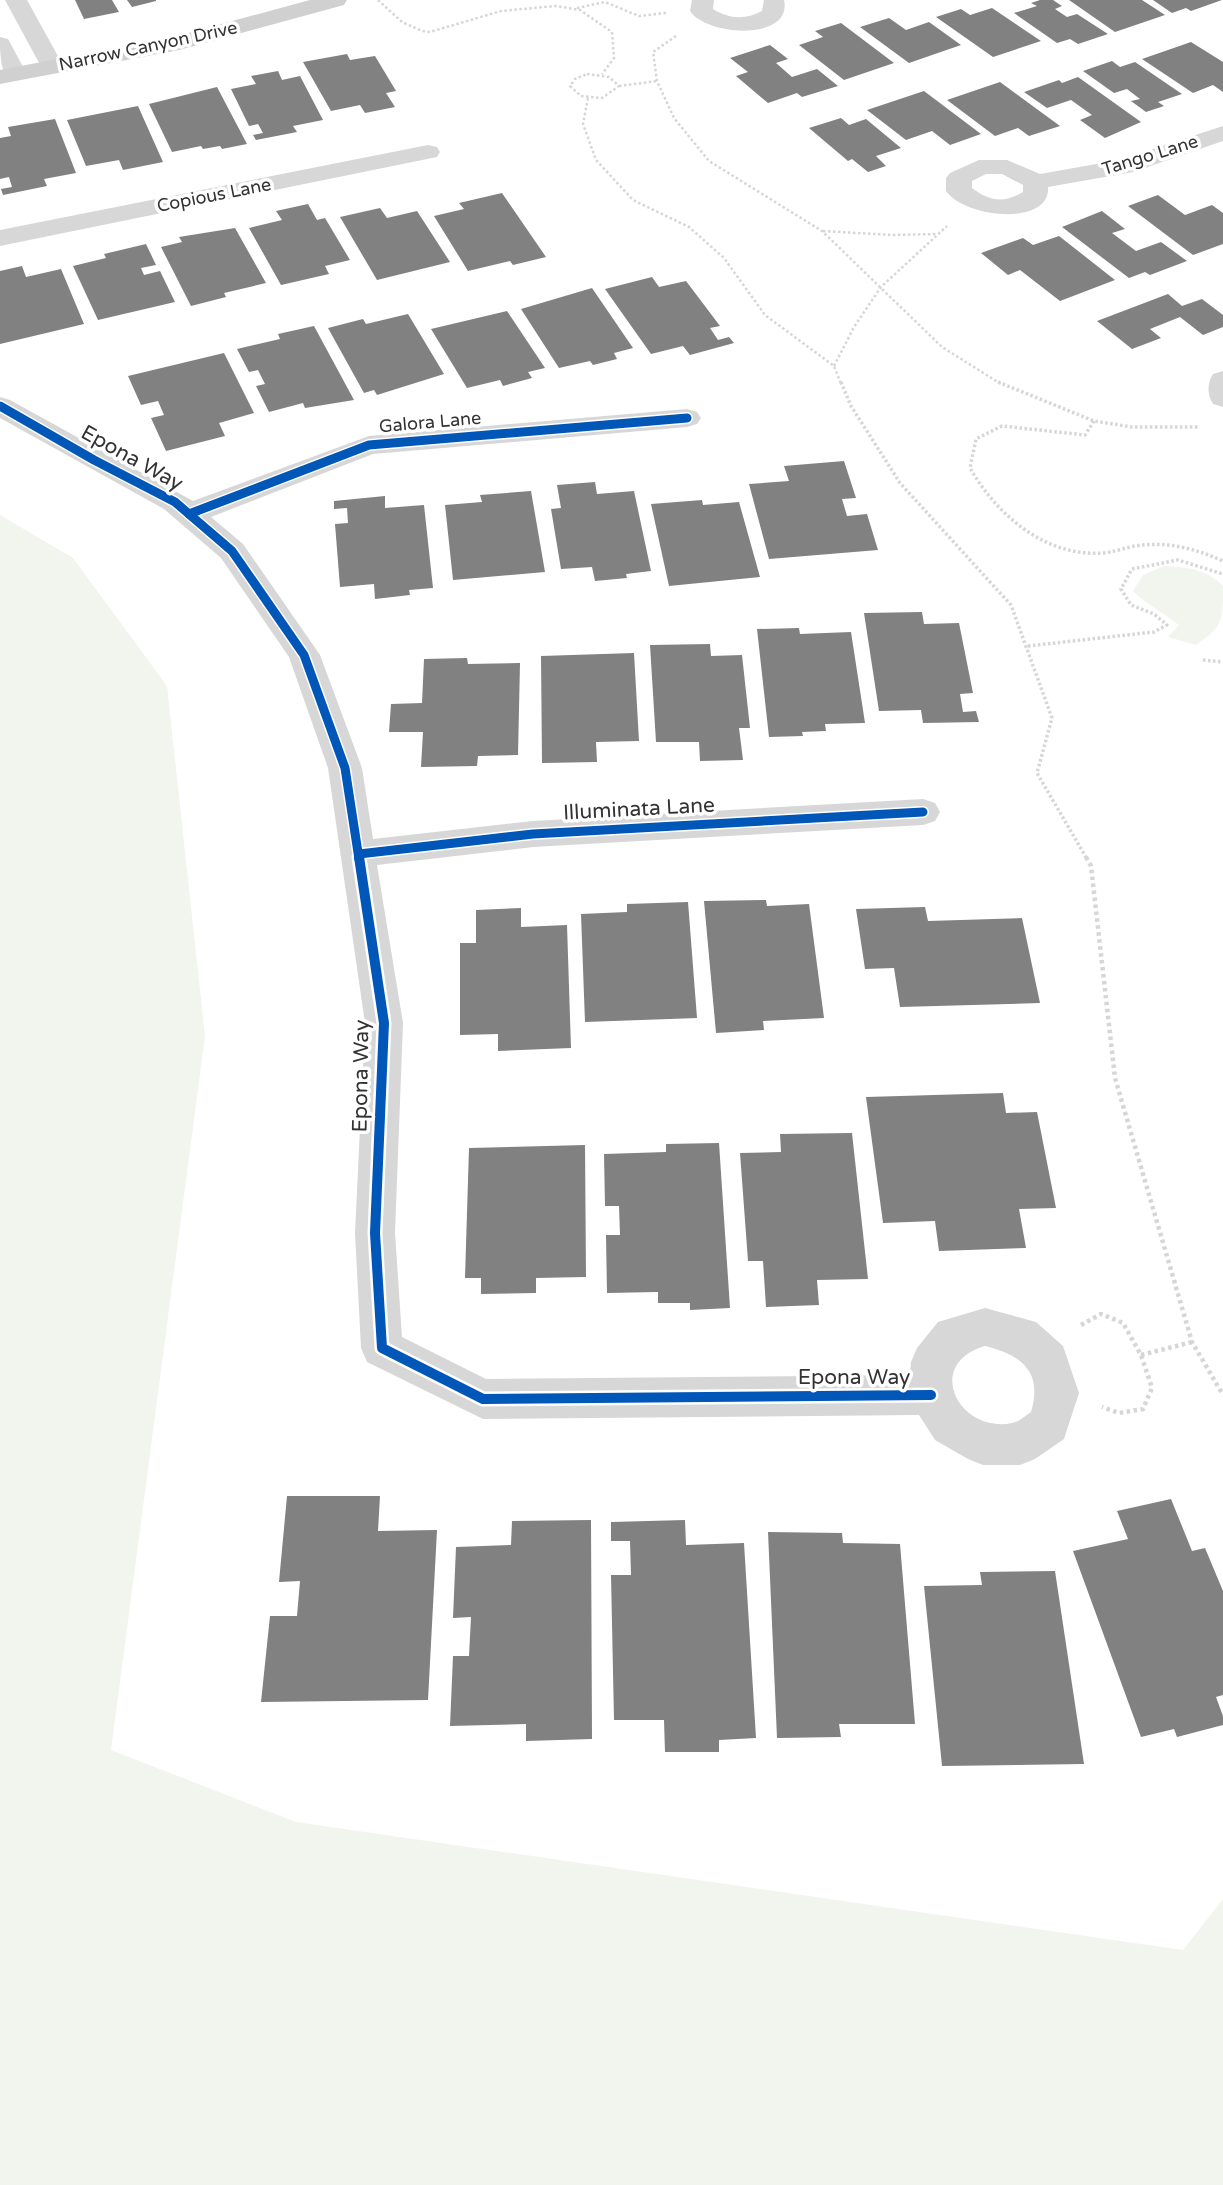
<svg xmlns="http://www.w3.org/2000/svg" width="1223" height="2185" viewBox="0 0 1223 2185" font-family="'Varela Round',sans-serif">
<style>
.green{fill:#f1f5ed}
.building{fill:#818181}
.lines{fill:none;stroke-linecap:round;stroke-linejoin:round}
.path-far2{stroke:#d6d6d6;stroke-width:2.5;stroke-dasharray:2.5 2.5;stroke-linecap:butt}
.path-far1{stroke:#d6d6d6;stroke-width:3.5;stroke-dasharray:2.5 2.5;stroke-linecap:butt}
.path{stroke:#d6d6d6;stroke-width:4.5;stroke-dasharray:3.5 3.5;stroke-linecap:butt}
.street{fill:#d7d7d7;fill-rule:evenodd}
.secondary{fill:#d0d0d0;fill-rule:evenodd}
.cycleway-far1-casing{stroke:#fff;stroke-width:12}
.cycleway-casing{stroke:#fff;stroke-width:15}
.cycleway-far1{stroke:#0057b8;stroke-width:9}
.cycleway{stroke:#0057b8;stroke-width:10}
.labels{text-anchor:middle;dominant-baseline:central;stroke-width:7;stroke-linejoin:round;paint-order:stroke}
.far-street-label{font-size:18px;fill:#333;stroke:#fff}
.street-label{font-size:21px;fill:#333;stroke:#fff}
</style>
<rect width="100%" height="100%" fill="#fff"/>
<!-- green -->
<g class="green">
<path d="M0 515 73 558 167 686 205 1036 111 1750 296 1822 1183 1950 1223 1899V2185H0Z"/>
<path d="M1164 566C1186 567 1207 569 1223 586 1223 622 1223 626 1196 645L1168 637 1179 625C1164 613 1147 605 1133 591L1143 575Z"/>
</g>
<!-- building -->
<g class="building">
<path d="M75 0H112L119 12 84 19Z"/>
<path d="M127 0H156V1L132 7Z"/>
<path d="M1040 0H1053L1062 6 1055 9 1067 17 1077 14 1108 34 1078 44 1070 39 1057 43 1014 13 1037 6 1031 3Z"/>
<path d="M1069 0H1142L1165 15 1115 32Z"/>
<path d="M1153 0H1222L1191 11 1186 8 1172 13Z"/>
<path d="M992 8 1041 41 993 57 936 17 961 9 970 15Z"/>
<path d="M889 18 906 30 929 22 961 45 909 63 860 27Z"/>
<path d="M841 23 894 63 844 80 799 45 823 37 815 31Z"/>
<path d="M1191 42 1223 62V92L1213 85 1193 93 1142 59Z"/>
<path d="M770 45 788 59 776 63 792 77 817 69 838 86 802 97 797 93 768 103 736 76 748 72 730 58Z"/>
<path d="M347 54 350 60 375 56 396 91 386 93 395 107 365 113 360 105 331 111 303 62Z"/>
<path d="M1112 61 1120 67 1135 62 1182 94 1158 102 1164 106 1146 112 1131 101 1140 99 1127 89 1114 93 1083 71Z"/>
<path d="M278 71 282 80 300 76 323 120 293 126 297 132 256 140 253 135 263 133 258 124 249 126 231 89 256 84 251 76Z"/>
<path d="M1078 77 1141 122 1105 138 1080 120 1092 115 1071 100 1047 108 1024 92 1059 80 1062 83Z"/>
<path d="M1000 82 1060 126 1029 136 1018 128 995 136 947 100Z"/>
<path d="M217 87 247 144 222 149 220 146 203 149 201 146 172 152 149 104Z"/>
<path d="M924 91 981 134 950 145 932 131 906 140 867 110Z"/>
<path d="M138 106 163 162 123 170 119 160 86 166 67 120Z"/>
<path d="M841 118 849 125 866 119 901 148 876 156 886 166 868 172 852 159 848 161 809 128Z"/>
<path d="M55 119 76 173 44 179 47 186 3 195 1 189 12 187 9 177 0 179V138L11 136 8 127Z"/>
<path d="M502 193 546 257 513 265 510 261 468 271 434 216 464 209 459 203Z"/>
<path d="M1158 195 1185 215 1212 205 1223 213V244L1193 255 1128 206Z"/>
<path d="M308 204 317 220 325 218 350 260 325 266 329 274 281 285 249 228 282 220 276 211Z"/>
<path d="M380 208 387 218 417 211 450 262 377 280 340 217Z"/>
<path d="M1102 211 1125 229 1112 233 1136 251 1161 242 1187 261 1150 275 1145 272 1129 278 1062 227Z"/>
<path d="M235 228 266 283 224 293 226 297 191 306 161 247 182 242 179 237Z"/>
<path d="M1059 236 1115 280 1060 301 1020 270 1008 275 981 253 1023 238 1033 245Z"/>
<path d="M146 244 156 265 141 268 144 275 160 271 175 302 98 320 73 266 106 258 104 254Z"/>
<path d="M22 266 26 277 61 269 84 324 0 344V271Z"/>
<path d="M652 277 659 287 686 281 720 326 710 328 718 340 729 337 734 343 690 355 683 346 651 354 605 289Z"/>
<path d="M592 288 633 348 614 353 617 359 593 365 590 361 559 368 521 309Z"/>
<path d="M1168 294 1182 306 1202 299 1223 315V327L1203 335 1180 317 1150 329 1161 338 1132 349 1097 321Z"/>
<path d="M507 311 545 368 528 372 532 378 503 386 500 380 467 388 431 329Z"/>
<path d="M408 314 444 374 377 395 374 390 364 393 328 328 363 319 366 324Z"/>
<path d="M314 326 354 400 305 408 303 403 269 412 256 386 265 384 258 370 249 372 237 349 280 339 278 334Z"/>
<path d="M224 353 254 413 219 423 225 436 166 451 151 418 164 415 158 401 141 405 128 376Z"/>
<path d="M844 461 856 498 842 499 847 516 867 514 878 550 769 559 749 484 789 481 784 466Z"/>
<path d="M595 482 597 494 634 491 651 571 626 574 627 578 595 581 592 567 561 569 551 509 561 508 557 485Z"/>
<path d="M531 491 545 572 453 580 445 505 482 502 480 495Z"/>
<path d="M385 496V508L424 505 433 588 409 590 410 595 375 599 374 584 340 587 335 524 348 523 347 508 334 509V501Z"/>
<path d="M702 500 703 505 739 502 760 577 669 586 651 504Z"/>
<path d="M922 612 924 624 959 623 973 693 960 694 963 712 976 711 979 722 923 723 921 710 879 711 864 613Z"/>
<path d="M799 628 800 634 851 632 865 723 825 724 826 731 802 732 803 736 769 737 757 629Z"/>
<path d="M710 644 711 656 742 655 750 728H739L743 760 700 761 699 742H656L650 645Z"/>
<path d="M634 653 639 741 596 742 597 762 542 763 541 656Z"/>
<path d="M467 658 468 664 520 663 518 755 478 756 477 766 421 767 423 732H389L391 704 422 703 424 659Z"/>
<path d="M766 900 767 906 809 904 824 1018 763 1021 764 1030 716 1033 704 901Z"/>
<path d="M688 902 697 1018 585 1022 581 914 627 912V904Z"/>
<path d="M925 907 928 921 1022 918 1040 1003 900 1007 894 968 865 969 856 909Z"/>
<path d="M521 908V927L567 925 571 1048 498 1051V1034L460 1035V943H476V910Z"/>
<path d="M1003 1093 1006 1113 1037 1112 1056 1208 1019 1209 1026 1248 939 1251 935 1221 883 1223 866 1097Z"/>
<path d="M852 1133 868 1279 817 1280 819 1305 766 1307 763 1261H748L740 1153 781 1152 780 1134Z"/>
<path d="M719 1143 730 1308 690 1310V1303H658V1292L607 1293 606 1235H620L619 1206H605L604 1154 666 1152V1144Z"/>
<path d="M585 1145 586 1277 536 1278V1293L481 1294V1278H465L469 1148Z"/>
<path d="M287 1496H380L378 1531 437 1530 428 1700 261 1702 270 1616H297L300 1581 279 1582Z"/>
<path d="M1171 1499 1192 1551 1205 1548 1223 1591V1695L1216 1697 1223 1716V1725L1177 1737 1174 1729 1141 1737 1073 1551 1128 1539 1117 1511Z"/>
<path d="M591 1520 592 1739 526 1741V1724L450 1726 453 1656H469L471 1617 453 1618 456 1547 511 1545 512 1521Z"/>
<path d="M685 1520 686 1545 744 1543 756 1738 719 1740V1752H665L664 1720H614L611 1575H631L630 1541H611V1522Z"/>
<path d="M768 1532 842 1533 843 1543 900 1544 915 1724H839L841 1737 777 1738Z"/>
<path d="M1055 1571 1084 1764 942 1766 924 1586 982 1585 980 1572Z"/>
</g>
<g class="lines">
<!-- path-far2 -->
<g class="path-far2">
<path d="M378 0 402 22 422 31 430 32 501 11 556 6 580 10 612 32 614 58 602 74"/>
<path d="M577 8 605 2 639 16 666 13"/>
<path d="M676 36 653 52 657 81 674 118 709 161 822 231 942 347 1001 384"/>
<path d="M587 74 609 77 619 86 602 98 581 96 570 86 575 79Z"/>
<path d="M619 86 657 81"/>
<path d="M588 98 583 124 596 160 633 200 689 227 724 258 765 315 834 366 841 384"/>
<path d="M823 231 892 235 937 234"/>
<path d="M834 366 854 327 881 287 947 226"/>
</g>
<!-- path-far1 -->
<g class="path-far1">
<path d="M841 382 851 406 900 483 1011 605 1052 718 1037 773 1087 859"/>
<path d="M998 382 1094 421 1132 427H1200"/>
<path d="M1094 421 1085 435 1002 426 976 439 970 468C997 515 1045 557 1103 553 1114 552 1124 548 1135 546 1166 541 1194 548 1223 561"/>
<path d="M1028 646 1154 632 1167 625 1154 614 1131 605 1121 589 1132 569 1178 560 1223 574"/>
<path d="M1203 660 1223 662"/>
</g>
<!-- path -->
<g class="path">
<path d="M1086 857 1091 866 1115 1078 1192 1342 1223 1395"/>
<path d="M1081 1325 1101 1314 1123 1323 1141 1355 1152 1388 1143 1409 1119 1413 1102 1407"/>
<path d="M1141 1355 1192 1342"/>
</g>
<!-- street -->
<g class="street">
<path d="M5 0H27L64 67 60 72H44Z"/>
<path d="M692 0H714L713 9C729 19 745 20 762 11L764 0H784C793 41 708 37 690 11Z"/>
<path d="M0 37 8 39 27 74 23 79H7C0 66 0 52 0 37Z"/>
<path d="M1223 126V141L1133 172 1048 187C1051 226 966 219 946 191V178L950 173 979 160H1007L1040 174 1119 160ZM986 174H1002L1023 185V192C1004 204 989 201 972 188V181Z"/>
<path d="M428 145 437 147 440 152 437 157 0 246V230Z"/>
<path d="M1223 371V407L1213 404C1207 395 1207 383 1213 374Z"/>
<path d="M0 397 10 400 193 501 369 436 687 409 697 412 701 418 697 424 687 427 373 454 211 517 243 544 320 655 362 768 373 839 533 821 923 799 935 803 940 812 935 821 923 825 533 847 377 865 403 1023 395 1233 402 1337 486 1379 910 1375 911 1362 917 1348 938 1322 985 1308 1036 1322 1063 1346 1079 1393 1064 1439 1035 1459 1020 1465H983L968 1459 935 1440 919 1415 483 1419 367 1362 361 1348 355 1233 365 1023 328 768 289 657 221 558 164 509 0 418ZM985 1346C1022 1355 1043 1372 1031 1412 1025 1416 1019 1422 1012 1423 959 1434 923 1364 985 1346Z"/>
</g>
<!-- secondary -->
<path class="secondary" d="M310 0H347L344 5 179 50 0 84V70L177 36Z"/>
<defs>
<g id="cycleway-far1">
<path d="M0 406 94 460 175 502 232 551 304 655 345 768 359 859"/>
<path d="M189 514 369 445 687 418"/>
<path d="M359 854 533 834 923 812"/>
</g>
<path id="cycleway" d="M359 857 384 1023 375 1233 382 1348 483 1399 931 1395"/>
</defs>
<!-- cycleway-far1 casing -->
<use href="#cycleway-far1" class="cycleway-far1-casing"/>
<!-- cycleway casing -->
<use href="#cycleway" class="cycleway-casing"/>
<!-- cycleway-far1 -->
<use href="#cycleway-far1" class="cycleway-far1"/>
<!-- cycleway -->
<use href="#cycleway" class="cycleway"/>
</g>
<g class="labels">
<!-- far-street labels -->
<g class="far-street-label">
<text transform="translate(148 46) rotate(-12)">Narrow Canyon Drive</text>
<text transform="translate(1150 155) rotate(-17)">Tango Lane</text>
<text transform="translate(214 195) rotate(-11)">Copious Lane</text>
<text transform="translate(430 422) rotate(-5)">Galora Lane</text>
</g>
<!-- street labels -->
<g class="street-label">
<text transform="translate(132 458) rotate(29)">Epona Way</text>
<text transform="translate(639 809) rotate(-3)">Illuminata Lane</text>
<text transform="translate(361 1076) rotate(-89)">Epona Way</text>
<text x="854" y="1377">Epona Way</text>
</g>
</g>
</svg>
